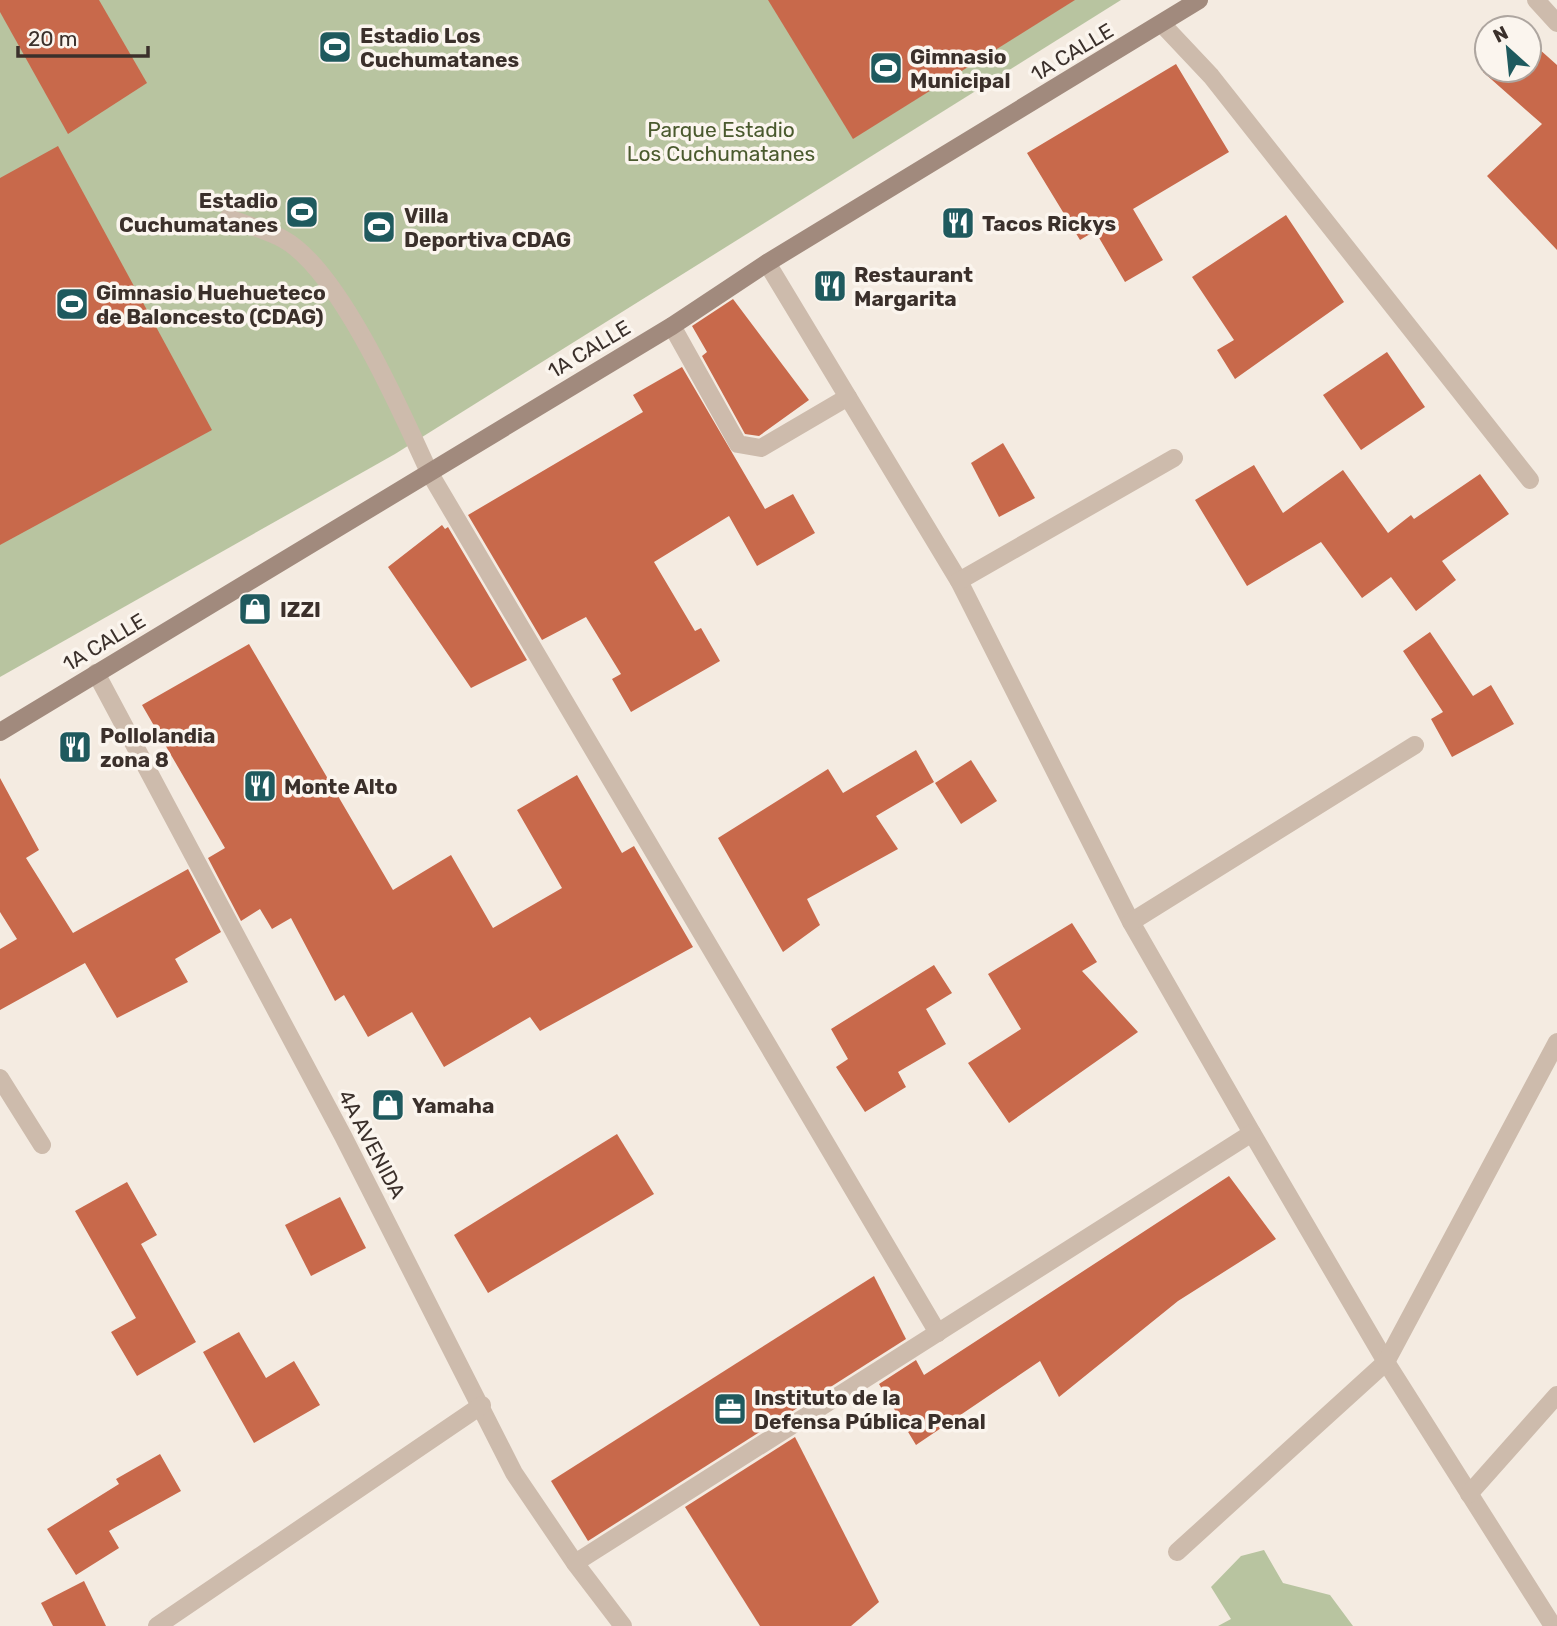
<svg xmlns="http://www.w3.org/2000/svg" width="1557" height="1626" viewBox="0 0 1557 1626" font-family="Rubik,sans-serif">
<style>
.green{fill:#b8c4a0}
.building{fill:#c8694b}
.lines{fill:none;stroke-linecap:round;stroke-linejoin:round}
.service{stroke:#cdbbac;stroke-width:18}
.minor{stroke:#cdbbac;stroke-width:18}
.secondary{stroke:#a18a7d;stroke-width:18}
.labels{text-anchor:middle;dominant-baseline:central;stroke-width:7;stroke-linejoin:round;paint-order:stroke}
.poi-label{font-size:21px;font-weight:bold;fill:#3b302b;stroke:#fbf5ee;text-anchor:start}
.street-label{font-size:21px;fill:#3b302b;stroke:#fbf5ee}
.park-label{font-size:21px;fill:#4a5a2e;stroke:#fbf5ee}
</style>
<rect width="100%" height="100%" fill="#f4ebe1"/>
<!-- green -->
<g class="green">
<path d="M0 0H1121L395 454 0 677Z"/>
<path d="M1264 1550 1283 1583 1330 1595 1353 1626H1218L1231 1619 1211 1587 1241 1556Z"/>
</g>
<!-- building -->
<g class="building">
<path d="M0 0H99L147 83 68 134 0 12Z"/>
<path d="M768 0H1075L853 139Z"/>
<path d="M1529 40 1557 65V250L1487 176 1542 124 1483 72 1487 67V70H1529Z"/>
<path d="M1176 64 1229 152 1133 209 1163 260 1125 282 1095 231 1080 240 1027 153Z"/>
<path d="M58 146 212 430 0 545V178Z"/>
<path d="M1286 215 1344 302 1235 379 1217 350 1234 340 1192 277Z"/>
<path d="M733 299 809 400 759 436 745 434 702 356 707 352 692 326Z"/>
<path d="M1387 352 1425 407 1361 450 1323 395Z"/>
<path d="M682 367 765 509 793 494 815 533 757 566 729 516 654 562 695 631 701 628 720 661 631 712 612 679 621 674 586 617 542 640 468 515 643 412 633 395Z"/>
<path d="M1003 443 1035 498 999 517 971 463Z"/>
<path d="M1254 465 1283 513 1343 470 1388 533 1411 515 1414 519 1480 474 1509 514 1442 561 1456 580 1416 611 1391 577 1362 598 1321 542 1247 586 1195 500Z"/>
<path d="M442 525 445 529 448 527 527 660 471 688 388 567Z"/>
<path d="M1430 632 1473 696 1491 685 1514 724 1452 757 1431 719 1443 712 1403 651Z"/>
<path d="M249 644 393 890 451 855 493 928 562 888 517 810 577 775 622 853 634 846 693 947 540 1031 530 1017 444 1067 412 1012 368 1037 344 995 335 1001 291 918 272 929 260 909 241 921 208 858 225 848 142 705Z"/>
<path d="M916 750 934 782 876 816 898 849 807 899 820 925 783 952 718 838 828 769 843 793Z"/>
<path d="M971 760 997 801 961 824 935 783Z"/>
<path d="M0 778 39 850 26 858 73 933 188 869 221 932 175 959 188 982 117 1018 85 963 0 1010V949L17 939 0 912Z"/>
<path d="M1072 923 1097 962 1082 971 1138 1032 1009 1123 968 1063 1021 1029 988 974Z"/>
<path d="M934 965 952 993 926 1009 946 1044 898 1072 906 1087 865 1112 836 1067 848 1059 831 1029Z"/>
<path d="M617 1134 654 1194 488 1293 454 1235Z"/>
<path d="M1229 1176 1276 1239 1178 1301 1059 1397 1040 1361 916 1445 879 1384 916 1360 924 1375Z"/>
<path d="M127 1182 157 1235 141 1244 196 1342 137 1376 111 1332 136 1318 75 1211Z"/>
<path d="M340 1197 366 1248 311 1276 285 1225Z"/>
<path d="M874 1276 906 1339 588 1541 551 1481Z"/>
<path d="M239 1332 266 1378 294 1361 320 1405 254 1443 203 1352Z"/>
<path d="M795 1437 879 1602 851 1626H760L685 1507Z"/>
<path d="M160 1454 181 1491 109 1531 119 1548 76 1575 47 1529 119 1484 116 1479Z"/>
<path d="M84 1581 106 1626H53L41 1603Z"/>
</g>
<g class="lines">
<!-- service -->
<g class="service">
<path d="M228 218C246 225 267 230 283 239 339 269 402 413 429 472"/>
<path d="M672 326 738 444 761 448 848 397"/>
</g>
<!-- minor -->
<g class="minor">
<path d="M1536 0 1557 23"/>
<path d="M1162 24 1211 76 1530 480"/>
<path d="M767 263 959 581 1131 922 1252 1133 1386 1362 1553 1626"/>
<path d="M429 472 938 1333"/>
<path d="M959 581 1174 458"/>
<path d="M96 673 343 1136 514 1473 575 1563 623 1626"/>
<path d="M1131 922 1415 745"/>
<path d="M0 1078 42 1145"/>
<path d="M1469 1494 1557 1395"/>
<path d="M1177 1552 1386 1362 1557 1042"/>
<path d="M575 1563 1252 1133"/>
<path d="M157 1626 482 1405"/>
</g>
<!-- secondary -->
<path class="secondary" d="M0 732 672 326 767 263 1199 0"/>
</g>
<!-- icons -->
<defs>
<symbol id="stadium-square" viewBox="-11 -11 22 22"><rect x="-9" y="-9" width="18" height="18" rx="4" fill="#1f5a5e" stroke="#fbf5ee"/><path d="M0-5a6.5 5 0 1 0 0 10a6.5 5 0 1 0 0-10ZM-3.5-1.8h7v3.6h-7Z" fill="#fff"/></symbol>
<symbol id="restaurant-square" viewBox="-11 -11 22 22"><rect x="-9" y="-9" width="18" height="18" rx="4" fill="#1f5a5e" stroke="#fbf5ee"/><path d="M-5-6h1v4h1v-4h1v4h1v-4h1v5L-1.5 .5V6h-2V.5L-5-1ZM5-6V6H3V1.5H1.5Q1.5-4 5-6Z" fill="#fff"/></symbol>
<symbol id="shop-square" viewBox="-11 -11 22 22"><rect x="-9" y="-9" width="18" height="18" rx="4" fill="#1f5a5e" stroke="#fbf5ee"/><path d="M-5-2.5h2.3a2.7 3.5 0 0 1 5.4 0H5L5.5 6h-11ZM-1.5-2.5h3a1.5 2.3 0 0 0-3 0Z" fill="#fff"/></symbol>
<symbol id="office-square" viewBox="-11 -11 22 22"><rect x="-9" y="-9" width="18" height="18" rx="4" fill="#1f5a5e" stroke="#fbf5ee"/><path d="M-6-3h4V-5.5h4V-3h4V5H-6ZM-1-4.5V-3h2v-1.5ZM-6 0V1H6V0Z" fill="#fff"/></symbol>
</defs>
<g fill-rule="evenodd">
<use href="#stadium-square" x="316" y="28" width="38" height="38"/>
<use href="#stadium-square" x="867" y="49" width="38" height="38"/>
<use href="#stadium-square" x="283" y="193" width="38" height="38"/>
<use href="#restaurant-square" x="939" y="204" width="38" height="38"/>
<use href="#stadium-square" x="360" y="208" width="38" height="38"/>
<use href="#restaurant-square" x="811" y="267" width="38" height="38"/>
<use href="#stadium-square" x="53" y="285" width="38" height="38"/>
<use href="#shop-square" x="236" y="590" width="38" height="38"/>
<use href="#restaurant-square" x="56" y="728" width="38" height="38"/>
<use href="#restaurant-square" x="241" y="767" width="38" height="38"/>
<use href="#shop-square" x="369" y="1086" width="38" height="38"/>
<use href="#office-square" x="711" y="1390" width="38" height="38"/>
</g>
<g class="labels">
<!-- poi labels -->
<g class="poi-label">
<text x="360" y="35">Estadio Los<tspan x="360" dy="24">Cuchumatanes</tspan></text>
<text x="910" y="56">Gimnasio<tspan x="910" dy="24">Municipal</tspan></text>
<text x="278" y="200" text-anchor="end">Estadio<tspan x="278" dy="24">Cuchumatanes</tspan></text>
<text x="404" y="215">Villa<tspan x="404" dy="24">Deportiva CDAG</tspan></text>
<text x="982" y="223">Tacos Rickys</text>
<text x="854" y="274">Restaurant<tspan x="854" dy="24">Margarita</tspan></text>
<text x="96" y="292">Gimnasio Huehueteco<tspan x="96" dy="24">de Baloncesto (CDAG)</tspan></text>
<text x="280" y="609">IZZI</text>
<text x="100" y="735">Pollolandia<tspan x="100" dy="24">zona 8</tspan></text>
<text x="284" y="786">Monte Alto</text>
<text x="412" y="1105">Yamaha</text>
<text x="754" y="1397">Instituto de la<tspan x="754" dy="24">Defensa Pública Penal</tspan></text>
</g>
<!-- street labels -->
<g class="street-label">
<text transform="translate(1072 52) rotate(-31)">1A CALLE</text>
<text transform="translate(589 349) rotate(-31)">1A CALLE</text>
<text transform="translate(104 642) rotate(-31)">1A CALLE</text>
<text transform="translate(372 1144) rotate(62)">4A AVENIDA</text>
</g>
<!-- park labels -->
<g class="park-label">
<text x="721" y="129">Parque Estadio<tspan x="721" dy="24">Los Cuchumatanes</tspan></text>
</g>
</g>
<!-- north arrow -->
<g transform="translate(1508 49) rotate(333)"><circle r="33" fill="#fbf5ee" stroke="#aea6a0" stroke-width="2"/>
<path d="M0-5L12 26L0 18L-12 26Z" fill="#1f5a5e"/>
<text y="-10" font-size="19" font-weight="bold" text-anchor="middle" fill="#3b302b">N</text>
</g>
<!-- scale -->
<path d="M18 46v10h130v-10" fill="none" stroke="#3b302b" stroke-width="3.5"/>
<text x="28" y="46" font-size="21" fill="#3b302b" stroke="#fbf5ee" stroke-width="5" paint-order="stroke">20 m</text>
</svg>
